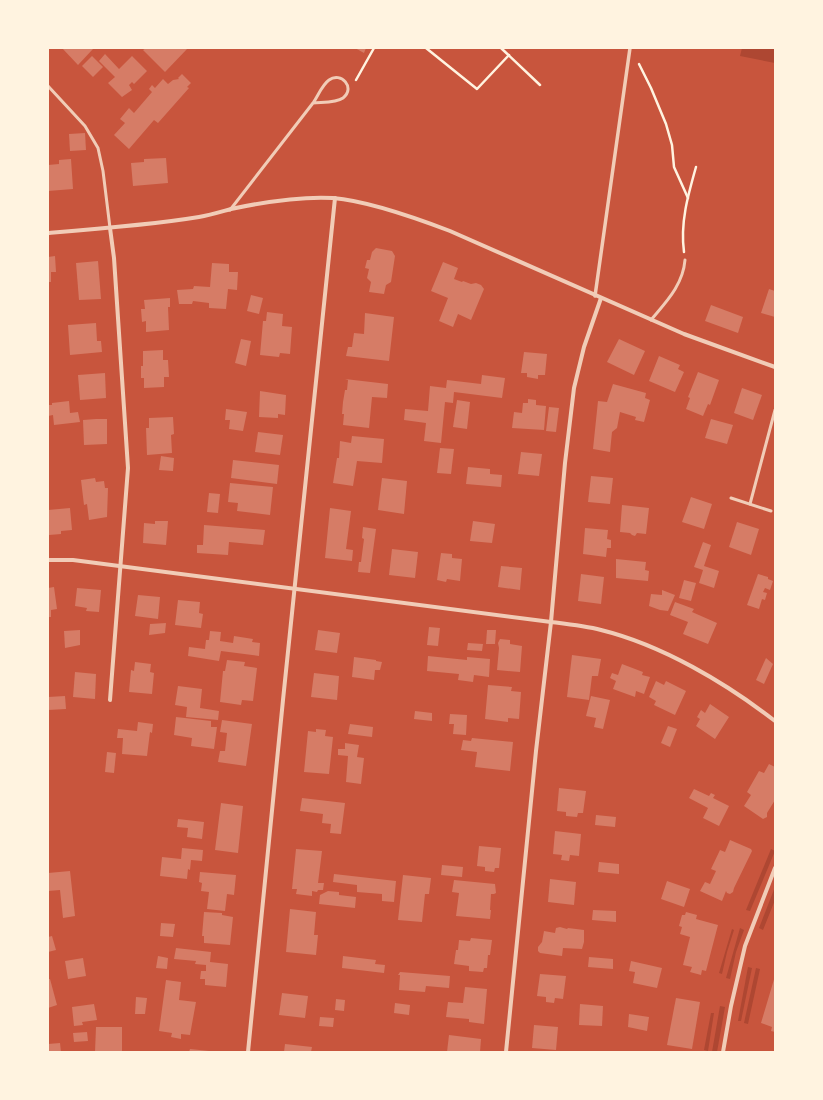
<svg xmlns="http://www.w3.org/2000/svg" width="823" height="1100" viewBox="0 0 823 1100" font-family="'Source Sans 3',sans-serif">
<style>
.green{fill:#ae4732}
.building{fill:#d67c66}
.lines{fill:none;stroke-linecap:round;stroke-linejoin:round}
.path{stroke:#fff3e0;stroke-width:2.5}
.service{stroke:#f1ccb7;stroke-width:3}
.pedestrian{stroke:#f1ccb7;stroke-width:3.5}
.minor{stroke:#f1ccb7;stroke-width:4}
</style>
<rect width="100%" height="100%" fill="#c8553d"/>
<!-- green -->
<g class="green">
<path d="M742 48H775V63L740 56Z"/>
<path d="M771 849 775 851 750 911 746 910Z"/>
<path d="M775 887V900L763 930 759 928Z"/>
<path d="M740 928 744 930 736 952 730 979 726 978Z"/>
<path d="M732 929 734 930 727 952 722 974 719 973Z"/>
<path d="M748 967 752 968 741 1021H738Z"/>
<path d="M756 968 760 969 748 1024 744 1023Z"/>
<path d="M720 1006 725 1007 717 1052H712Z"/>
<path d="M711 1013H714L708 1051 704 1050Z"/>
</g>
<!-- building -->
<g class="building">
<path d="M62 48H92L93 49 78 65Z"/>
<path d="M146 48H188L165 72 143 50Z"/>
<path d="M355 48H366L364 53Z"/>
<path d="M105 54 119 69 132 56 147 71 134 84 132 82 129 85 132 90 122 97 108 83 115 77 99 61Z"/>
<path d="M92 56 103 67 93 77 82 66Z"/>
<path d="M182 74 191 83 187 87 189 88 158 123 154 120 129 149 114 135 125 123 120 119 129 108 134 113 152 92 149 89 152 85 155 88 163 79 168 84 173 80 179 79 178 78Z"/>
<path d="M85 133 86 150 70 151 69 134Z"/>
<path d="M166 158 168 183 133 186 131 163 144 162V159Z"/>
<path d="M71 159 73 189 48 191V165L59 164V160Z"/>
<path d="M376 248 392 251 395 256 391 282 386 285 384 294 369 292 371 282 367 278 369 269 365 268 367 260H370L372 252Z"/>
<path d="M55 256 56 272H51V282H48V257Z"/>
<path d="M98 261 101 299 79 300 76 263Z"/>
<path d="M443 262 458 268 454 279 462 282 463 281 471 284 476 283 481 285 484 289 471 320 458 314 453 327 439 321 448 298 431 291Z"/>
<path d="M212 263 229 264V272H238L237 290 228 289 226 309 209 308V303L193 301 192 304H179L177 290 193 289 194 286 210 287Z"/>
<path d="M769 289 775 291V317L761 313Z"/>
<path d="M251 295 263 298 259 314 247 311Z"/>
<path d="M170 298V307H168L169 330 146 332V321L142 322 141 309H145L144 300Z"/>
<path d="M711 305 743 317 738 333 705 321Z"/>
<path d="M267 312 283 314 282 326 292 327 290 354 280 353 279 357 260 355 263 321H266Z"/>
<path d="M365 313 394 317 389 361 346 356 348 347H352L354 333 364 334Z"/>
<path d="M96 323 97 341H101L102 352 70 355 68 325Z"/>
<path d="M241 339 251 341 246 366 235 363Z"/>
<path d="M619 339 645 351 634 375 607 362Z"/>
<path d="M163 350V360H168L169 377H164V387L144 388V378H141V366H143V351Z"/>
<path d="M524 352 547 354 545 375H538V379L527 377V373H521Z"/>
<path d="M659 356 680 365 678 369 684 372 675 392 649 381Z"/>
<path d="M698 372 719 380 710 405 708 404 703 416 686 409 690 398 688 397Z"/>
<path d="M105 373 106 398 80 400 78 375Z"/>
<path d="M482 375 505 378 502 398 454 392 453 403 445 402 441 443 424 441 426 423 404 420 405 409 428 411 430 386 446 388 447 380 481 384Z"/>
<path d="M345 379 388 384 387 398 372 397 369 428 343 425 344 414H342L343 402 345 390H347L348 380Z"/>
<path d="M613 384 646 393 645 398 650 400 644 422 635 420 636 417 620 412 617 428 612 432 610 452 593 449 598 401 607 402Z"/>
<path d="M742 388 762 395 753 420 734 413Z"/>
<path d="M260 391 286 395 285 415 278 414V418L259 417Z"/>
<path d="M528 399 536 400V405L546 406 544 430 512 428 514 412 522 413 523 403H528Z"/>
<path d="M457 400 470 402 467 429 453 427Z"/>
<path d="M69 401 70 413 78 412 80 422 54 425 53 415 48 416V405H52V403Z"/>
<path d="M549 407 559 408 556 432 546 431Z"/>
<path d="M226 409 247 412 243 431 229 429 230 420H225Z"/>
<path d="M173 417 174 434 171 435 172 453 147 455 146 428H149V418Z"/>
<path d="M96 419H107V444L84 445 83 420Z"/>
<path d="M711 419 733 425 727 444 705 438Z"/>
<path d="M258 432 283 435 280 455 255 452Z"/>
<path d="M352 436 384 439 382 463 357 461 353 486 333 483 337 458H339L340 441 351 443Z"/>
<path d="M440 448 454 449 451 474 437 473Z"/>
<path d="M521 452 542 454 539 476 518 474Z"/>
<path d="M161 456 174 458 173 471 159 470Z"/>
<path d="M233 460 279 465 277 484 231 478Z"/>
<path d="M468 467 490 469V474L502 475 501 487 466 484Z"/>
<path d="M591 476 613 478 610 504 588 502Z"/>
<path d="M95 478 96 482 104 481 105 488H108L107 517 89 520 87 504 84 505 81 480Z"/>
<path d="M382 478 407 481 404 514 378 510Z"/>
<path d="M230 483 273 487 270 515 237 511 238 503 228 502Z"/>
<path d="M209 493 220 494 218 513 207 512Z"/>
<path d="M691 497 712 504 704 529 682 522Z"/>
<path d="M622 505 649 508 646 534 637 533 635 536 632 535 630 533 620 532Z"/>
<path d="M70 508 72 530 61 531V534L49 535 48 510Z"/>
<path d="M330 508 351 511 346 549 353 550 352 561 325 558Z"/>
<path d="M155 521H168L166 545 143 543 144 523 155 524Z"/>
<path d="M473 521 495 524 492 543 470 541Z"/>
<path d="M737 522 759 529 751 555 729 547Z"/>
<path d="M204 525 265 530 263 545 229 542 228 555 197 553V545H203Z"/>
<path d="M363 527 376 529 370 573 358 572 359 562H361L364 539 362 538Z"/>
<path d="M585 528 608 530 607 539 611 540V548H607L606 557 583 554Z"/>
<path d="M703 542 711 545 704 566 719 571 714 588 699 583 703 570 694 567Z"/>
<path d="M392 549 418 552 415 578 389 575Z"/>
<path d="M441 553 452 554V558L462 559 460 581 447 579 446 582 437 580Z"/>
<path d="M616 559 646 562 645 570 649 571 648 581 616 578Z"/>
<path d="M501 566 522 568 520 590 498 587Z"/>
<path d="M581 574 604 577 601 604 578 601Z"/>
<path d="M758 574 768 577V579L773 581 770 590 765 588 763 592 767 593 765 600 762 599 759 609 747 605Z"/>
<path d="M684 580 696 583 691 601 679 598Z"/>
<path d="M54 587 57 609 51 610V617H48V588Z"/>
<path d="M77 588 101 590 99 612 86 611 87 608 75 606Z"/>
<path d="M662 590 675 595 668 611 660 610 649 606 651 594 662 595Z"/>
<path d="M138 595 160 597 158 619 135 616Z"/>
<path d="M178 600 200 602 199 613 203 614 201 628 175 625Z"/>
<path d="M675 602 694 609 692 612 717 623 708 644 683 634 688 622 670 615Z"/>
<path d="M166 623 165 633 149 635 150 624Z"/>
<path d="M429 627 440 628 438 646 427 645Z"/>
<path d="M80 630V645L65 648 64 631Z"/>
<path d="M318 630 340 633 337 653 315 650Z"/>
<path d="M487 630H496L495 644H486Z"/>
<path d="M210 631 221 632 220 641 233 643 234 636 253 639 252 642 260 643 259 656 221 651 219 661 188 656 189 647 205 649 206 640H209Z"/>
<path d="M500 639 510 640V644L522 646 520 672 497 670 499 648 498 643Z"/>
<path d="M468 643 483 644 482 651 467 650Z"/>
<path d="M572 655 601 659 598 676H592L589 700 567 697Z"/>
<path d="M428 656 467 660V657L490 659 489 677 474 675 473 682 458 680 459 674 427 671Z"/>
<path d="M354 657 376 660V661L382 662 380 670H375L374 680 352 677Z"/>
<path d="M766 658 773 664 764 684 756 680Z"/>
<path d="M227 660 245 662 244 666 257 668 253 701 242 700 241 705 220 702 223 671H225Z"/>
<path d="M135 662 151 664 150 672 154 673 152 694 129 692 131 670 134 671Z"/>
<path d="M622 664 643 672 642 675 650 677 644 694 636 691 635 697 613 689 616 681 610 678 612 673 618 675Z"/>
<path d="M75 672 96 674 95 699 73 697Z"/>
<path d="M314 673 339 676 337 700 311 697Z"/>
<path d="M656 681 664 685 666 681 686 691 675 715 654 705 656 701 649 697Z"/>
<path d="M488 685 512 687 511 691 521 692 519 719 508 718V722L485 719Z"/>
<path d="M178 686 202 689 200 708 219 711 218 720 186 717 187 707 175 705Z"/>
<path d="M65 696 66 709 48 710V697Z"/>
<path d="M591 696 610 700 603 729 594 727 596 718 586 716Z"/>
<path d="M710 704 729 717 715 739 696 726 700 719 697 717 701 710 705 713Z"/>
<path d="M415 711 432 713V721L414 719Z"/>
<path d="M450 714 467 715 466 735 453 734 454 724H449Z"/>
<path d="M176 717 211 721V727H217L214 749 191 746 192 738 174 735Z"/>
<path d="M222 720 252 724 246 766 218 762 220 751H225L227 733 220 732Z"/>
<path d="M138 722 153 724 152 733 150 732 147 756 122 754 123 738H117L118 729 137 731Z"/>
<path d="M350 724 373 727 372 737 348 734Z"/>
<path d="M668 726 677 729 670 747 661 743Z"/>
<path d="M316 729 326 730 325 736 333 737 329 774 304 772 308 731 316 732Z"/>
<path d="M472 738 513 742 510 771 475 767 477 752 461 750 463 740 471 741Z"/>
<path d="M345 743 359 745 357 757 364 758 361 784 346 782 348 756 338 755V749H345Z"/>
<path d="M107 752 116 753 114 773 105 772Z"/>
<path d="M769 764 775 767V800L767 813V817L763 819 744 806 751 795 747 792 759 771 764 773Z"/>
<path d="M559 788 586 791 583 813H578L577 817 566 816V812L557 811Z"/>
<path d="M694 789 709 796 711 793 715 795 713 798 729 806 719 826 703 818 708 808 689 798Z"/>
<path d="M302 798 345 803 341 834 330 833 331 824 322 823 323 814 300 811Z"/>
<path d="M221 803 243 806 238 853 215 850Z"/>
<path d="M596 815 616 817 615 827 595 825Z"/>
<path d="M178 819 204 822 202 839 187 837 188 828 177 827Z"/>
<path d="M555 831 581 834 579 856 570 855 569 861 561 860 562 855 553 854Z"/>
<path d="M730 840 751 849 752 851 734 888 733 892 730 894 727 893 726 891 722 901 700 891 705 882 710 884 716 871 711 869 720 850 725 852Z"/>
<path d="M479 846 501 848 499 868H495L494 872 485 871V867L477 866Z"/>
<path d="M182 848 203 850 202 861 191 860 190 870 188 869 187 879 160 876 162 857 181 859Z"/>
<path d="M296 849 322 851 318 883H324L323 890H318L317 892 312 891V896L296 894 297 889H292Z"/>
<path d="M599 862 619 864V874L598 872Z"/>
<path d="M442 865 463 867 462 877 441 875Z"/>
<path d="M70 871 75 916 63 918 60 890 48 891V873Z"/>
<path d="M200 872 236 875 234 895 227 894 225 911 207 909 209 892 201 891 202 883 199 882Z"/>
<path d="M334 874 396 881 394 902 382 901V894L357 892V885L333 882Z"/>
<path d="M403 875 431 878 429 894H425L422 922 398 920Z"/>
<path d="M550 879 576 882 574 905 548 902Z"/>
<path d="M454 880 495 884 496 893 494 894H491L490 910H491L490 919 456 916 459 893 452 892Z"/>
<path d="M667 881 690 889 684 907 661 899Z"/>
<path d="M328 891 339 892V895L356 897 355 908 319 904 320 895Z"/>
<path d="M290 909 316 912 314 935H318L316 955 286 952Z"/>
<path d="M593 910 616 911V922L592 920Z"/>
<path d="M204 912 222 913V915L233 917 230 945 204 943V936H202Z"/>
<path d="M686 912 697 915 696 919 718 925 706 971 702 970 701 975 690 972 692 967 683 965 690 937 680 934 682 927 679 926 682 915H685Z"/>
<path d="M161 923 175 924 173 937 160 936Z"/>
<path d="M560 927 567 929 568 928 584 930V942L582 949 563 948 562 956 540 953 538 951V947L542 942 544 931 555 933 556 928Z"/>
<path d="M52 936 56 950 48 952V937Z"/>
<path d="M471 938 492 940 490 955H488L487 968H484L483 972 469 971V966L454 964 456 950H458L459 940 470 941Z"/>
<path d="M176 948 211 952 210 962 228 964 226 987 205 985V979H200L201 971H206V965L195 964 196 961 174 959Z"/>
<path d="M158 956 168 958 167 969 156 968Z"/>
<path d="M343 956 376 960 375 964 385 965 384 973 342 968Z"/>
<path d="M589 957 613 959V969L588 967Z"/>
<path d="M83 958 86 976 68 979 65 961Z"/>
<path d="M631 961 662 968 657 988 633 983 635 972 629 971Z"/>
<path d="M400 972 450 976 449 988 426 986 425 992 399 990 400 975H398Z"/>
<path d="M540 974 566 976 563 999 555 998 554 1003 546 1002V997L537 996Z"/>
<path d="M775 976V1032L771 1031 772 1027 761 1023Z"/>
<path d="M48 979H50L57 1005 48 1008Z"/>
<path d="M166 980 181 982 179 1000 196 1002 190 1035 181 1034V1039L171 1037 172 1033 159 1031Z"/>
<path d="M465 987 487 989 484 1024 469 1022V1019L446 1017 448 1002 463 1003Z"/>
<path d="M282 993 308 996 305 1018 279 1015Z"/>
<path d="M136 997 147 998 145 1014H135Z"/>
<path d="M676 998 700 1002 692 1049 667 1045Z"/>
<path d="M336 999 345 1000 344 1011 335 1010Z"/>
<path d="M395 1003 410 1005 409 1015 394 1013Z"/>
<path d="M94 1004 97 1020 82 1022 83 1025 74 1026 72 1007Z"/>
<path d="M580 1004 603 1006 602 1026 579 1025Z"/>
<path d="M629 1014 649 1017 647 1031 628 1027Z"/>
<path d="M320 1017 334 1018 333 1027 319 1026Z"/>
<path d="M534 1025 558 1027 556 1050 532 1048Z"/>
<path d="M96 1027H122V1052H95Z"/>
<path d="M87 1032 88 1041 74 1042 73 1033Z"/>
<path d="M449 1035 481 1039 480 1052H447Z"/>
<path d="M60 1043 61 1052H48V1044Z"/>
<path d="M285 1044 312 1047 311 1052H284Z"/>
<path d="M190 1049 209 1051V1052H189Z"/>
</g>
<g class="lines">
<!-- path -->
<g class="path">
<path d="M426 48 477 89 509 55"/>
<path d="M501 48 540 85"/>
<path d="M639 64 651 88 666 124 672 145 674 167 688 198"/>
<path d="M356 80 374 48"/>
<path d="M684 252C680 223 688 195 696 167"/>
</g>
<!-- service -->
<g class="service">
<path d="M48 86 85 126 98 148 103 171 110 228"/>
<path d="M230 210 313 103C318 96 322 85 329 80 341 71 356 88 343 98 336 103 322 102 313 103"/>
<path d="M651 320C666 302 683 285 685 260"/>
<path d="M731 498 771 511"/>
<path d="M750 504 775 410"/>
</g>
<!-- pedestrian -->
<path class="pedestrian" d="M595 296 630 48"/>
<!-- minor -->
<g class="minor">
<path d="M110 228 114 258 128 468 110 700"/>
<path d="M48 233C98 229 149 225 199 217 210 215 220 212 231 209 264 202 299 196 333 198 369 201 416 218 450 231L684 334 775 367"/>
<path d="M48 560H73L551 622C567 624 585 626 601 630 662 645 726 683 775 721"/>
<path d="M248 1052 283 700 335 198"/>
<path d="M506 1052 536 751 551 622 565 463 574 388 584 347 601 298"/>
<path d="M723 1052 731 1006 745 946 775 868"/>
</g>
</g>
<!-- border -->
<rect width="823" height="1100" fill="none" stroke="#fff3e0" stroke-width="98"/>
</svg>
